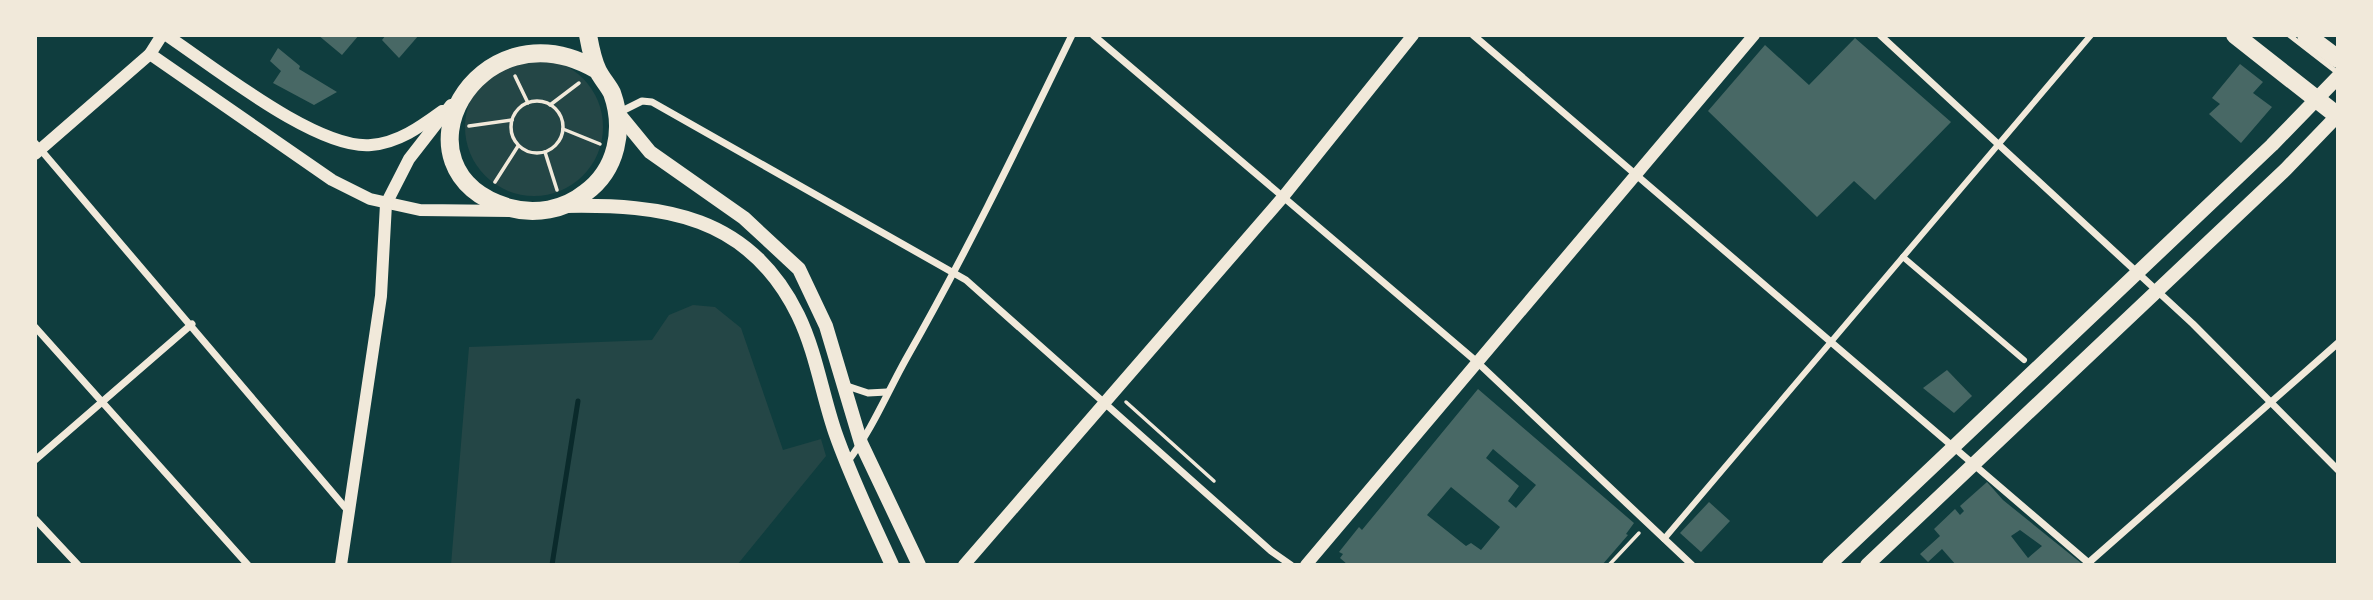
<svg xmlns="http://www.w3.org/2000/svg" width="2373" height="600" viewBox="0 0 2373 600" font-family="'Exo 2',sans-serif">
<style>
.green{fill:#244646}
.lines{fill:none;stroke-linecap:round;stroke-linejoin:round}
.stream{stroke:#0a2a2b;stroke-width:5}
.building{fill:#486865;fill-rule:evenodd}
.path{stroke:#f1e9da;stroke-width:3.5}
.service{stroke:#f1e9da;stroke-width:5}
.pedestrian{stroke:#f1e9da;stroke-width:6}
.minor{stroke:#f1e9da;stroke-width:7}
.tertiary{stroke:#f1e9da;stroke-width:12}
.secondary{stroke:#f1e9da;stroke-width:14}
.primary{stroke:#f1e9da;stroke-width:18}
</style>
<rect width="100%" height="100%" fill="#0f3d3e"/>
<!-- green -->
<g class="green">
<circle cx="534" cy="127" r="69"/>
<path d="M693 305 715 307 741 328 783 450 821 439 826 456 737 565H451L469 347 652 340 669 315Z"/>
</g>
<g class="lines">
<!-- stream -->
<path class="stream" d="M552 565 578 401"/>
</g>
<!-- building -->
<g class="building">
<path d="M318 35H359L342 55Z"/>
<path d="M386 35H419L399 58 382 40Z"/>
<path d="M1855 38 1951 122 1875 200 1854 181 1817 217 1708 111 1765 45 1809 85Z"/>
<path d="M278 48 300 66 299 69 337 92 314 105 273 83 281 71 270 61Z"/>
<path d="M2240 64 2263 82 2253 93 2272 107 2241 143 2209 114 2220 104 2212 98Z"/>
<path d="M1947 370 1972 396 1954 413 1923 388Z"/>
<path d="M1478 389 1634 523 1626 534 1628 535 1602 565H1348L1340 558 1343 554 1339 552 1359 527 1362 530ZM1493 449 1536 485 1516 508 1508 501 1519 486 1486 458ZM1451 487 1500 527 1481 550 1471 543 1466 546 1427 515Z"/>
<path d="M1987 482 2003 500 2081 563 1956 565 1942 549 1928 562 1920 554 1940 536 1934 529 1955 509 1960 515 1964 511 1960 506ZM2020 530 2042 546 2028 558 2011 536Z"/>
<path d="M1709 502 1730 521 1701 552 1680 533Z"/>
</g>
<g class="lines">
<!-- path -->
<g class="path">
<path d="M515 76 528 103"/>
<circle cx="537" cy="127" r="26"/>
<path d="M550 105 579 83"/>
<path d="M469 126 512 120"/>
<path d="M563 129 600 144"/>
<path d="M545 152 557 190"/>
<path d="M495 182 518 146"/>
<path d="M1126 402 1214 481"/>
<path d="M1609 565 1639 533"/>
</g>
<!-- service -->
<path class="service" d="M2289 35 2338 73"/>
<!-- pedestrian -->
<g class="pedestrian">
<path d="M1903 257 2024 360"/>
<path d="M1664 539 2091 35"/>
</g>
<!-- minor -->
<g class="minor">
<path d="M1093 35 1477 362 1692 565"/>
<path d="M1473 35 2091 565"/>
<path d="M1880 35 2193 324 2338 470"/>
<path d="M618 113 642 101 652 102 966 280 1271 551 1291 565"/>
<path d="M35 143 349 512"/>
<path d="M35 327 248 565"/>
<path d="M844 385 868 393 887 392"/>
<path d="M35 460 192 324"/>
<path d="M848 461C872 430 887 393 906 359 966 254 1019 144 1072 35"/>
<path d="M35 519 78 565"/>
<path d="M2086 565 2338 343"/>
</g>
<!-- tertiary -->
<g class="tertiary">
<path d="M166 35C213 66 317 150 371 145 398 143 420 127 442 111"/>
<path d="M150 54 332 180 370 199 420 210 511 211"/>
<path d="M35 154 150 54 162 35"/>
<path d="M341 565 381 296 386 204 409 159 451 105"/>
<path d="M964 565 1283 197 1413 35"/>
<path d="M1306 565 1754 35"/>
</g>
<!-- secondary -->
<g class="secondary">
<path d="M618 113 650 152 744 218 799 269 826 326 861 443 919 565"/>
<path d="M563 206C664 204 749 215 798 315 816 352 822 394 835 432 851 478 872 521 892 565"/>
<path d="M1829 565 2272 145 2338 77"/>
<path d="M1867 565 2286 169 2338 115"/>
</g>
<!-- primary -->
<g class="primary">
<path d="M588 35C590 46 593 61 598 71 602 79 608 85 612 93 625 129 617 170 585 193 564 210 535 215 510 208 384 172 476 0 597 70"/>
<path d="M2235 35 2338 116"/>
<path d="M2306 35 2338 59"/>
</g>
</g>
<!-- border -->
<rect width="2373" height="600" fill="none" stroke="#f1e9da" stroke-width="74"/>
</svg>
